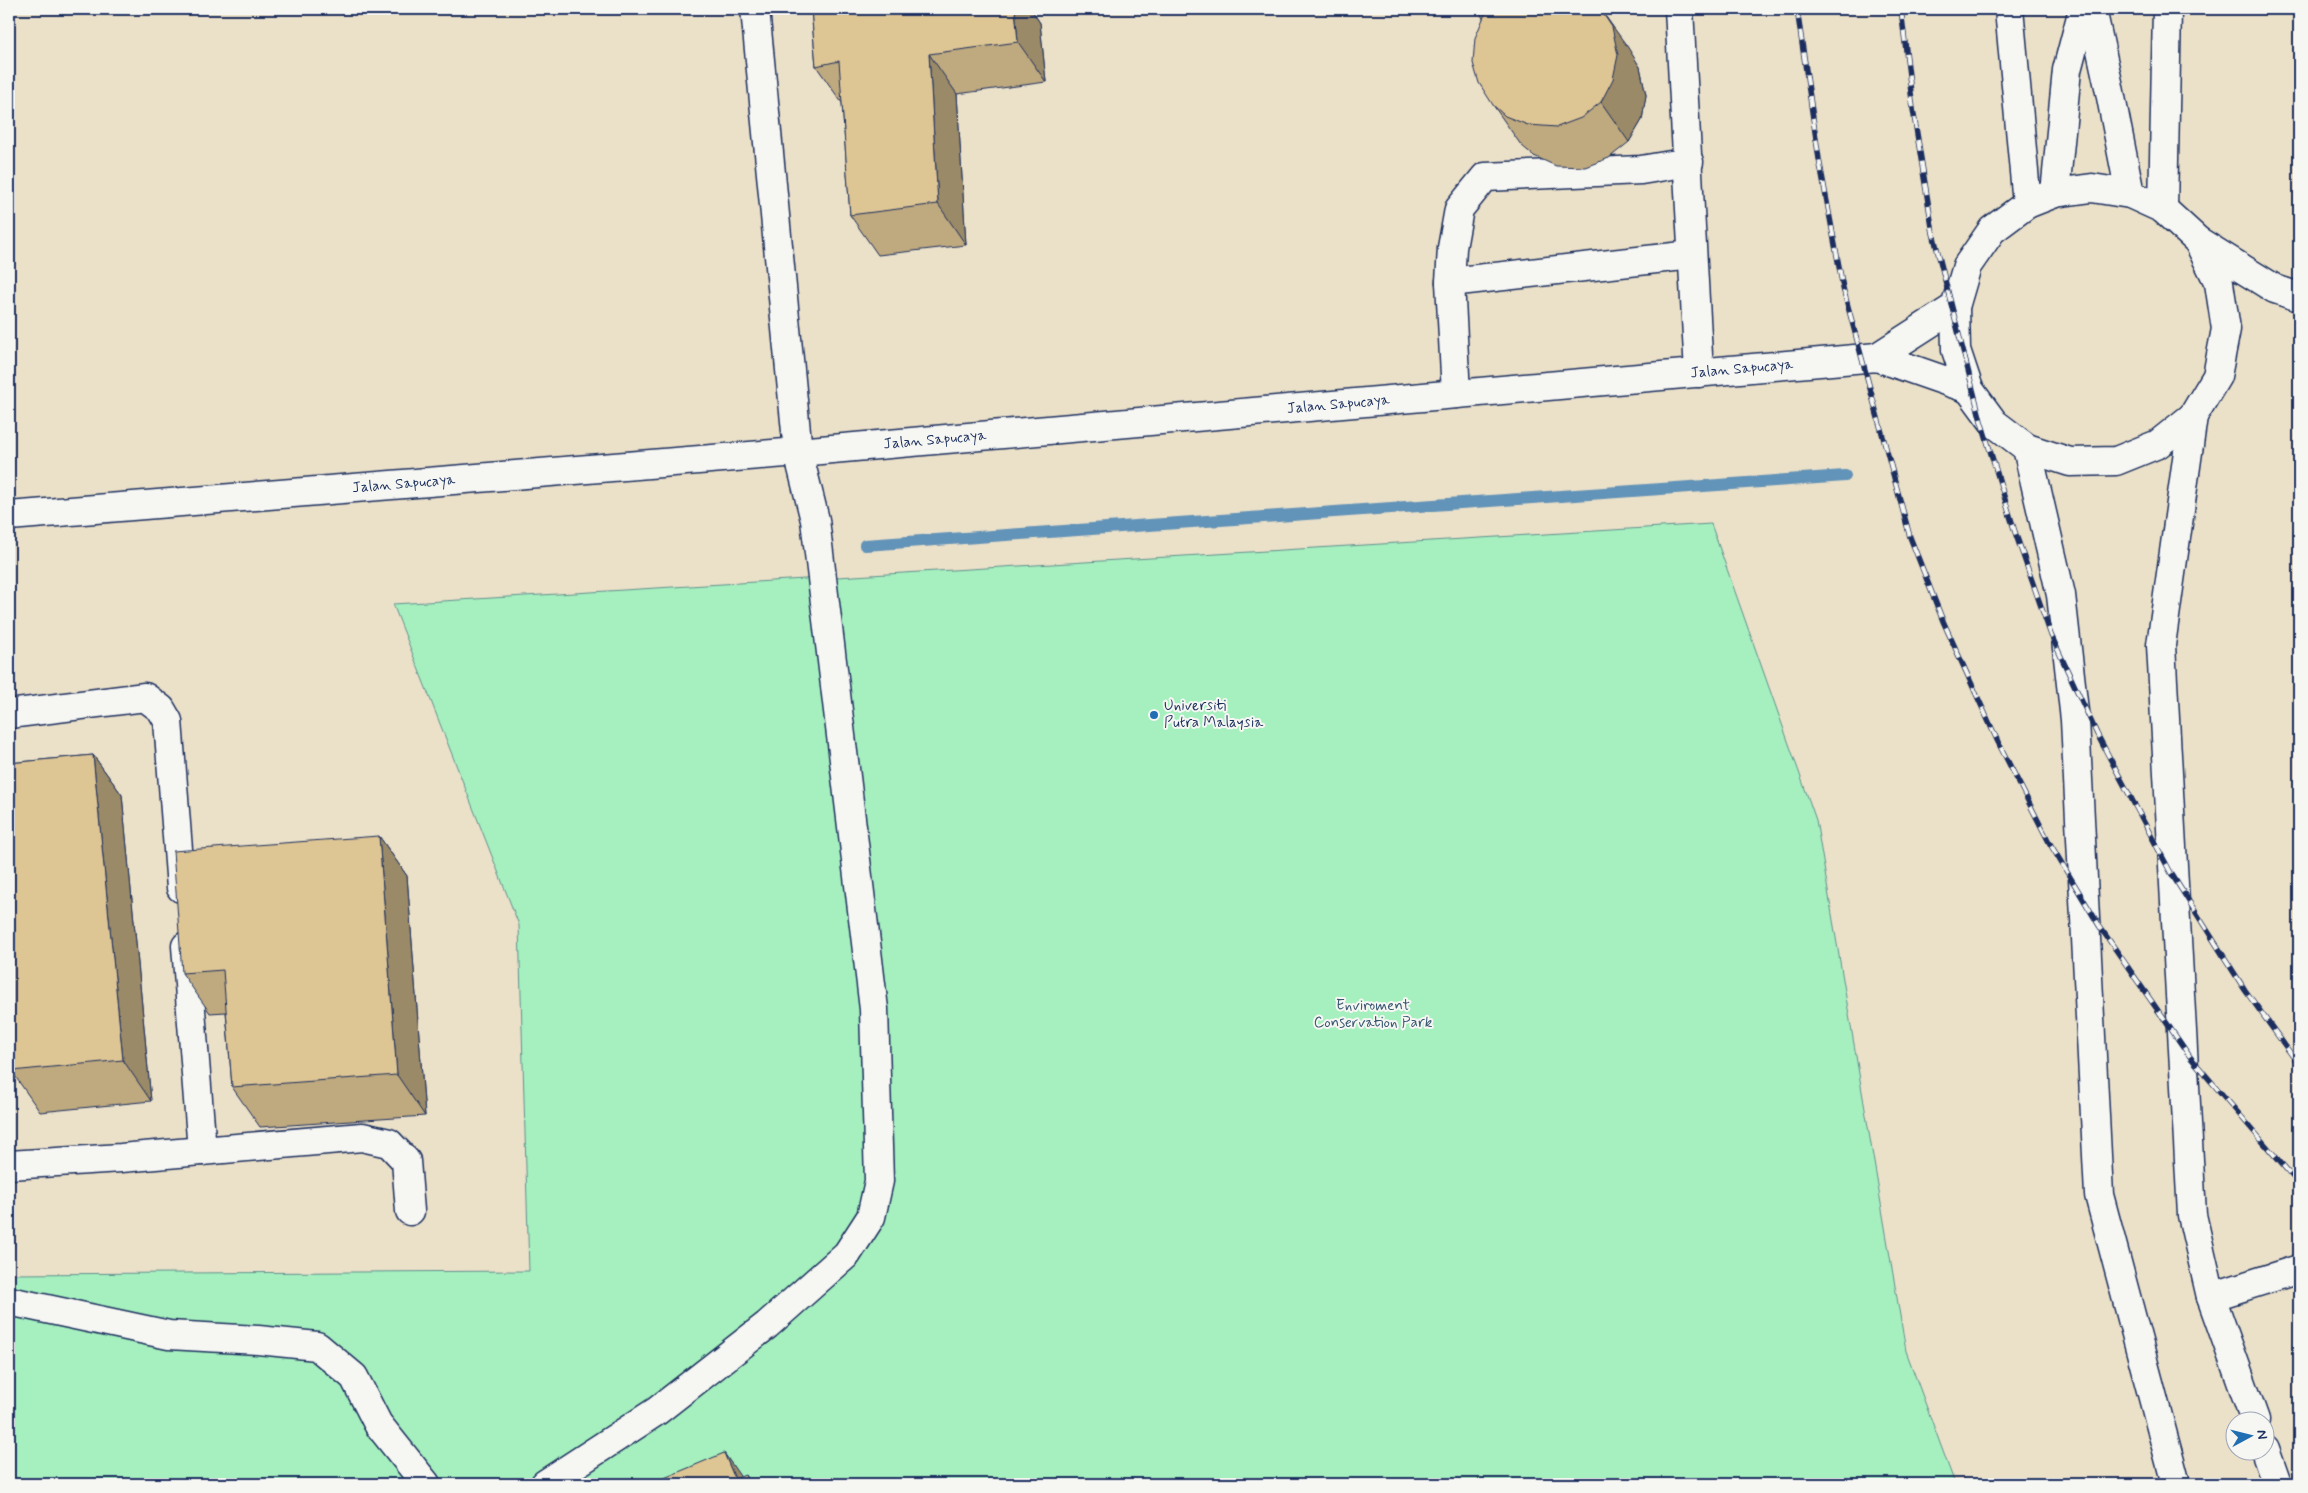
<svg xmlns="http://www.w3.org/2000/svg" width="2308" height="1493" viewBox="0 0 2308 1493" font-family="Mynerve,sans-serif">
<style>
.built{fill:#ebe0c8;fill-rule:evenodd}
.green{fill:#a6f0bf;stroke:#60908e}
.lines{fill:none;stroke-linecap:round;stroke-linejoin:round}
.stream{stroke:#6293b8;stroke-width:12}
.minor-casing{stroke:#1b2f5e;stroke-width:31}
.minor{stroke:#f6f6f2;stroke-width:28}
.rail-casing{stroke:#1b2f5e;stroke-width:5.5}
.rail{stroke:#f6f6f2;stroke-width:4;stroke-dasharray:11;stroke-linecap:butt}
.wall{fill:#bfa97f;stroke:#1b2f5e}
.shaded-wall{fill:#9b8a68;stroke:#1b2f5e}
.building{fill:#dec594;stroke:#1b2f5e}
.poi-dot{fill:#1f6fb2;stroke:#f6f6f2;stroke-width:2}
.labels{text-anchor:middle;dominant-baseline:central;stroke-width:4;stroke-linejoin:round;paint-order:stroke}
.street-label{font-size:15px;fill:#1b2f5e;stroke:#f6f6f2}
.poi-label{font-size:15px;fill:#1b2f5e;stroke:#f6f6f2;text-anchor:start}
.park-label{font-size:15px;fill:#375671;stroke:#f6f6f2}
</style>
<rect width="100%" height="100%" fill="#f1ecdf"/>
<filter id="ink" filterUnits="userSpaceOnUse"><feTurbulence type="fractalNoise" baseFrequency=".02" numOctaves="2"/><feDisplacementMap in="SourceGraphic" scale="10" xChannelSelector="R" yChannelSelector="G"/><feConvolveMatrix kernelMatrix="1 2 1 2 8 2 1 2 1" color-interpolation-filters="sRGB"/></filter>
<g filter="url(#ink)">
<!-- built -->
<path class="built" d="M9 9H2299V1484H9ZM2236 1420H2266V1450H2236Z"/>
<!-- green -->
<path class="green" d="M1711 524 1816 820 1906 1351 1955 1484H9V1274L529 1271 519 925 393 604Z"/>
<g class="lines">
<!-- stream -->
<path class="stream" d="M865 545 1845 476"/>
<defs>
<g id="minor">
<path d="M1679 9 1699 373"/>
<path d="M2009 9 2027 204"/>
<path d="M2092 9 2109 87 2130 194"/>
<path d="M2055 193 2067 70 2083 9"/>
<path d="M2163 209 2167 9"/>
<path d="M2198 241 2219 283 2226 329 2217 376 2193 416 2158 444 2116 461 2070 462 2027 448 1994 423 1969 389 1956 350 1955 307 1967 266 1992 230 2027 204 2055 193 2092 188 2130 194 2163 209 2198 241 2275 289 2299 297"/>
<path d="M1450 282 1692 255"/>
<path d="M1877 357 1955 307"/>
<path d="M1456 394 1450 282 1452 248 1459 209 1485 177 1641 170 1689 162"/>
<path d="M2193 416 2161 645 2192 1215 2211 1297 2255 1420"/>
<path d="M2027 448 2061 595 2075 720 2099 1195 2176 1484"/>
<path id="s1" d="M9 516 798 452 1877 357 1969 389"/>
<path d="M9 714 145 697 161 709 168 721 181 888"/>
<path d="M186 946 202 1151"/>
<path d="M9 1165 121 1158 362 1137 389 1143 406 1161 410 1211"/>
<path d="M2211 1297 2299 1269"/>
<path d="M9 1301 169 1335 258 1340 317 1346 354 1377 378 1424 426 1484"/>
<path d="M2265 1450 2277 1484"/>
<path d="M545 1484 657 1411 767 1325 847 1254 871 1217 879 1181 874 1009 815 520 798 452 755 9"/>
</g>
</defs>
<!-- minor casing -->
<use href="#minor" class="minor-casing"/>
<!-- minor -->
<use href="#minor" class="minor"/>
<defs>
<g id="rail">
<path d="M1797 9 1819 159 1843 288 1910 537 1943 621 1998 742 2049 842 2100 927 2191 1058 2299 1184"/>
<path d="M1901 9 1913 109 1933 233 1981 421 2015 532 2051 635 2097 734 2171 873 2245 990 2299 1065"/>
</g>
</defs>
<!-- rail casing -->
<use href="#rail" class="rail-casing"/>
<!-- rail -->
<use href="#rail" class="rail"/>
</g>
<!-- wall -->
<g class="wall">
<path d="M811 9H1031L1040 23 1046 82 957 94 966 245 878 255 850 215 842 103 816 66Z"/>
<path d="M1477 9H1640L1641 12 1604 14 1640 67 1646 95 1642 120 1629 142 1609 158 1585 167 1556 166 1534 156 1521 145 1493 105 1483 18Z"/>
<path d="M93 755 122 795 151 1101 40 1112 15 1076 9 1077V763Z"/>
<path d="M379 836 407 876 425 1116 260 1127 232 1087 226 1012 210 1013 182 973Z"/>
</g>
<!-- shaded-wall -->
<g class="shaded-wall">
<path d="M1015 9H1031L1040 23 1046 82 1018 42Z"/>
<path d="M1600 9 1627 46 1640 67 1646 95 1642 120 1629 142 1601 102Z"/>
<path d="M929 54 957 94 966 245 938 204Z"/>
<path d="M93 755 122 795 151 1101 123 1060Z"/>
<path d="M379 836 407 876 425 1116 397 1075Z"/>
<path d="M724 1453 740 1476 744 1484 735 1479Z"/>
<path d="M745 1475 751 1484H749Z"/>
</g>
<!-- building -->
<g class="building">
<path d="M811 9H1015L1018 42 929 54 938 204 850 215 839 61 816 66Z"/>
<path d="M1490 9H1600L1612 27 1618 55 1613 79 1601 102 1581 118 1557 127 1528 125 1505 116 1493 105 1479 83 1473 63 1475 38 1485 14Z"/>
<path d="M93 755 123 1060 12 1071 9 1035V763Z"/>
<path d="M379 836 397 1075 232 1087 223 970 182 973 173 851Z"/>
<path d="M724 1453 735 1479 745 1475 749 1484H650Z"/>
</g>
</g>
<!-- markers -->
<circle class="poi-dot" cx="1154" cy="715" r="5"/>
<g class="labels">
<!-- street labels -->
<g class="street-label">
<text stroke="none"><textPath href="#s1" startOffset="1739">Jalan Sapucaya</textPath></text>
<text stroke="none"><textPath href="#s1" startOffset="1334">Jalan Sapucaya</textPath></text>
<text stroke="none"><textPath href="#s1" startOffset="929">Jalan Sapucaya</textPath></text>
<text stroke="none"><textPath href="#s1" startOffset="396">Jalan Sapucaya</textPath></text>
</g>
<!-- poi labels -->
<g class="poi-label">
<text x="1164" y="706">Universiti<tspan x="1164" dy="17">Putra Malaysia</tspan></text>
</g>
<!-- park labels -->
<g class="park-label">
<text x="1373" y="1006">Enviroment<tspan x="1373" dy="17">Conservation Park</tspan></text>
</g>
</g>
<!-- margin -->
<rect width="2308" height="1493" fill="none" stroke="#f6f6f2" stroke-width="30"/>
<rect x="15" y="15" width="2278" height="1463" fill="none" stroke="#1b2f5e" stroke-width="2" filter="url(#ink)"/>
<!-- north arrow -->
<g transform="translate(2250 1436) rotate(83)"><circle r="24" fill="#f6f6f2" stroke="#9ea6b7"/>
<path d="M0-4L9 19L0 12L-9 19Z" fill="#1f6fb2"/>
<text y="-8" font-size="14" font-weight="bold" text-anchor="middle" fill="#1b2f5e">N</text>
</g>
</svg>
